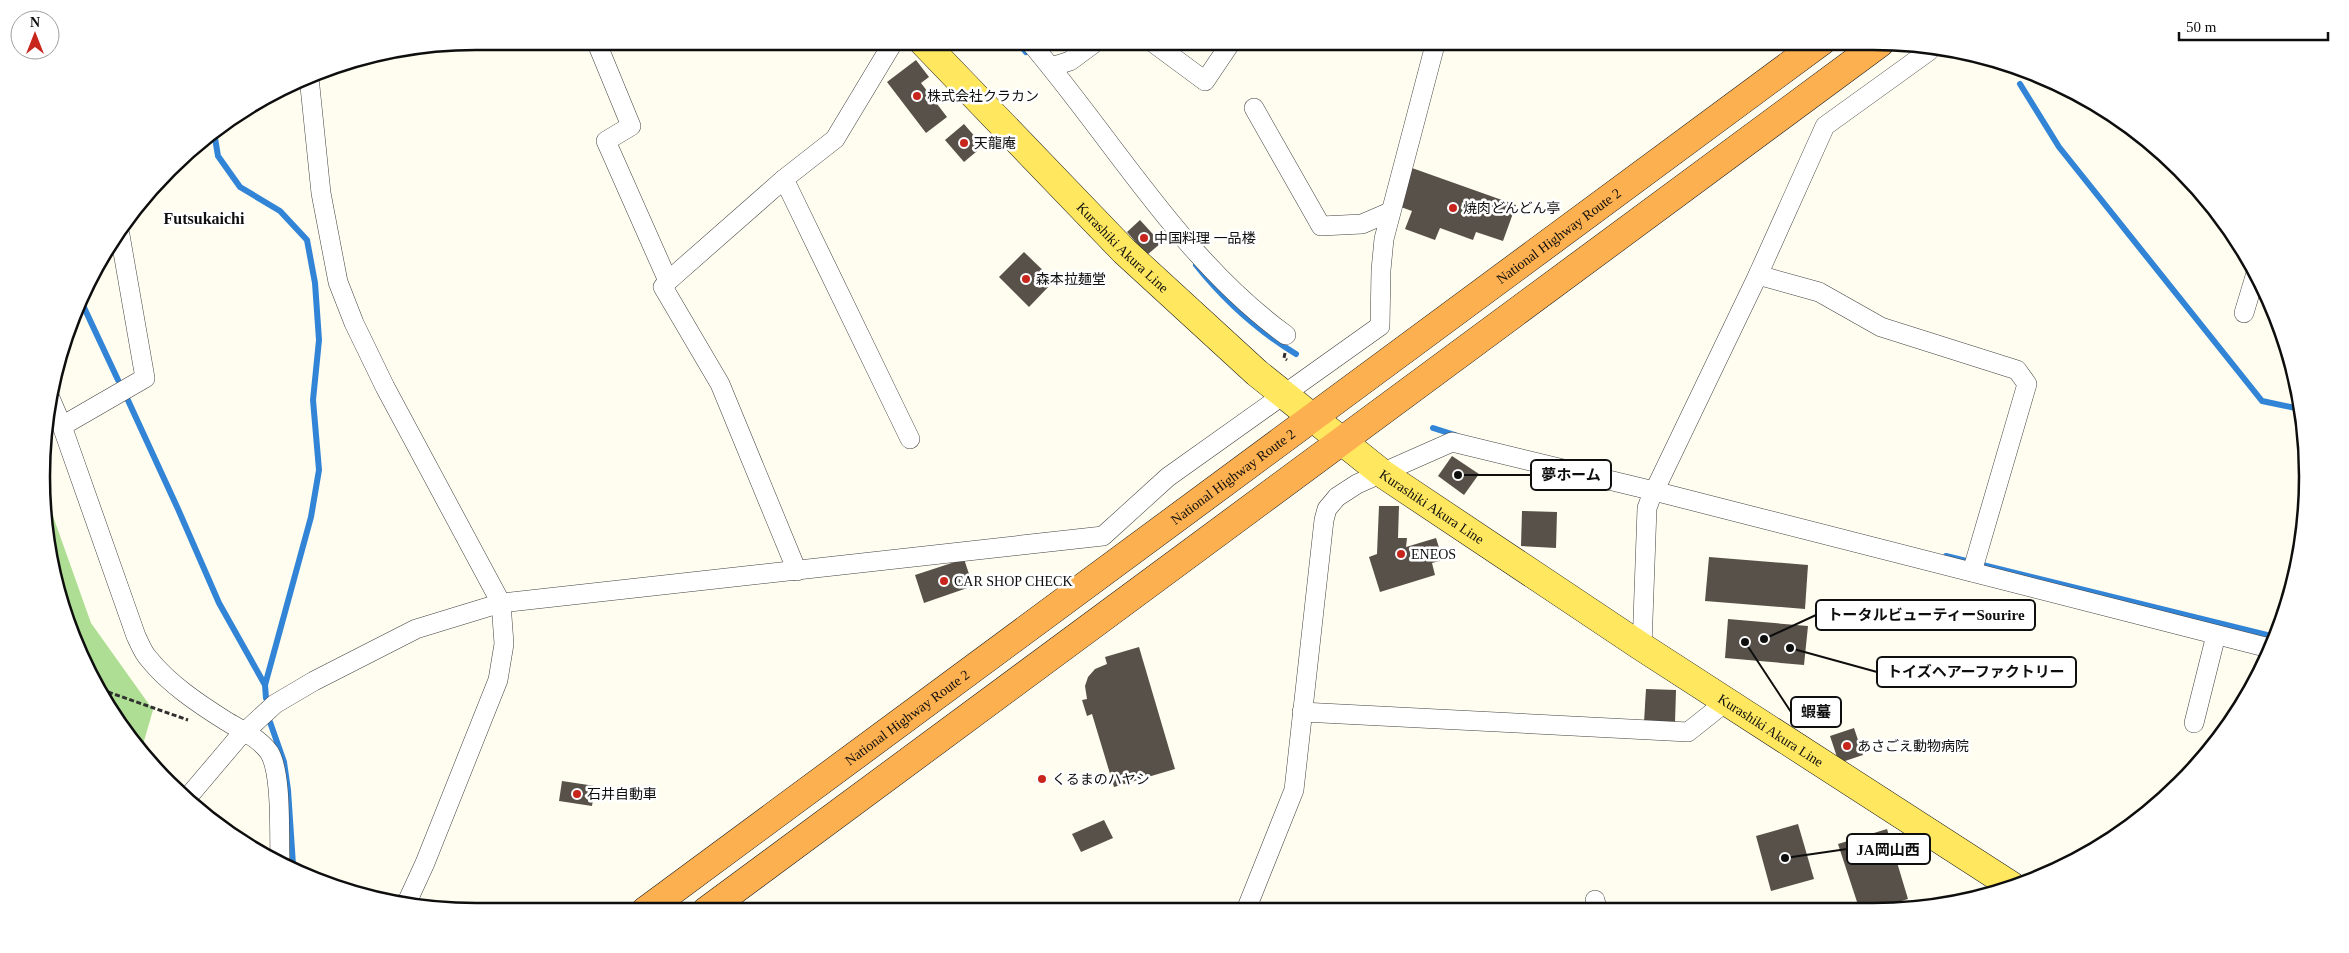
<svg xmlns="http://www.w3.org/2000/svg" width="2349" height="953" viewBox="0 0 2349 953" font-family="'Times New Roman','Noto Sans JP',serif">
<style>
.forest{fill:#aede94}
.lines{fill:none;stroke-linecap:round;stroke-linejoin:round}
.stream{stroke:#3285d6;stroke-width:6}
.building{fill:#58514a}
.street-casing{stroke:#414141;stroke-width:20}
.primary-casing{stroke:#1f1f1f;stroke-width:29}
.highway-casing{stroke:#1f1f1f;stroke-width:29}
.path{stroke:#303030;stroke-width:3;stroke-dasharray:5 2.5;stroke-linecap:butt}
.street{stroke:#fff;stroke-width:19}
.primary{stroke:#ffe85f;stroke-width:28}
.highway{stroke:#fdb04f;stroke-width:28}
.poi-dot{fill:#c8251d;stroke:#fff;stroke-width:2}
.labels{text-anchor:middle;dominant-baseline:central;stroke-width:5;stroke-linejoin:round;paint-order:stroke}
.poi-label{font-size:14px;fill:#0e0e0e;stroke:#fff;text-anchor:start}
.street-label{font-size:14px;fill:#0e0e0e;stroke:#fff}
.quarter-label{font-size:16px;font-weight:bold;fill:#0e0e0e;stroke:#fff}
.rim{fill:none;stroke:#0e0e0e;stroke-width:2.5}
.leader{fill:none;stroke:#0e0e0e;stroke-width:2}
.callout-dot{fill:#0e0e0e;stroke:#fff;stroke-width:2}
.callout{fill:#fff;stroke:#0e0e0e;stroke-width:2}
.callout-label{font-size:15px;text-anchor:middle;font-weight:bold;fill:#0e0e0e}
</style>
<rect width="100%" height="100%" fill="#fffdef"/>
<!-- forest -->
<path class="forest" d="M48 502 91 623 153 710 142 748 114 718 74 643 50 562Z"/>
<g class="lines">
<!-- stream -->
<g class="stream">
<path d="M1017 41 1026 52"/>
<path d="M2020 84 2059 147 2262 401 2300 409"/>
<path d="M214 132 218 156 240 187 280 211 307 240 315 283 319 340 313 400 319 470 311 517 265 685 266 698"/>
<path d="M1196 265C1224 300 1258 331 1296 354"/>
<path d="M81 301 118 380"/>
<path d="M126 396 178 509 219 603 265 685"/>
<path d="M1433 428 1455 435"/>
<path d="M1946 556 2275 637"/>
<path d="M270 722 284 762 288 790 293 865"/>
</g>
</g>
<!-- building -->
<g class="building">
<path d="M916 60 929 77 921 83 947 117 926 133 887 82Z"/>
<path d="M964 124 983 146 964 162 945 140Z"/>
<path d="M1412 168 1516 205 1503 241 1476 232 1473 240 1440 228 1435 240 1405 229 1412 211 1398 206Z"/>
<path d="M1140 220 1161 243 1147 255 1127 232Z"/>
<path d="M1024 252 1054 281 1029 307 999 277Z"/>
<path d="M1452 456 1479 474 1464 495 1438 476Z"/>
<path d="M1379 506H1399L1398 538H1407L1406 547 1436 538 1443 560 1432 563 1435 575 1380 592 1369 557 1377 554Z"/>
<path d="M1522 511 1557 512 1556 548 1521 546Z"/>
<path d="M1709 557 1808 565 1805 609 1705 601Z"/>
<path d="M964 559 973 586 924 603 915 575Z"/>
<path d="M1728 619 1808 626 1804 665 1725 658Z"/>
<path d="M1139 647 1175 769 1114 787 1092 714 1087 716 1082 700 1087 699 1085 686 1088 677 1095 669 1107 664 1105 657Z"/>
<path d="M1646 689 1676 690 1675 723 1644 722Z"/>
<path d="M1854 728 1863 755 1839 763 1830 736Z"/>
<path d="M562 781 595 786 592 806 559 801Z"/>
<path d="M1104 820 1113 838 1081 852 1072 834Z"/>
<path d="M1798 824 1814 879 1771 891 1756 836Z"/>
<path d="M1887 829 1908 899 1879 908H1859L1838 844Z"/>
<path d="M1061 903 1062 910H1031V908Z"/>
</g>
<g class="lines">
<defs>
<g id="street">
<path d="M596 41 631 126 606 141 668 281 663 287 720 384 797 571"/>
<path d="M1029 41C1113 139 1181 259 1286 335"/>
<path d="M1151 41 1205 81 1232 41"/>
<path d="M1051 67 1070 61 1097 41"/>
<path d="M309 77 321 193 338 282 354 323 385 387 501 603 504 644 498 680 425 863 408 900"/>
<path d="M1254 108 1321 226 1362 224 1390 212"/>
<path d="M784 179 910 439"/>
<path d="M1758 275 1819 292 1881 327 2017 370 2027 384 1972 572"/>
<path d="M668 281 784 179 835 139 894 41"/>
<path d="M2244 313 2256 273"/>
<path d="M50 398 62 426 136 636C140 644 143 653 149 659 169 684 199 704 226 721 241 730 259 738 269 752 282 772 279 833 280 858"/>
<path d="M62 426 145 378 120 235"/>
<path d="M1642 647 1647 508 1650 500 1758 275 1825 126 1929 51"/>
<path d="M1302 712 1688 732 1727 701"/>
<path d="M2194 723 2216 635"/>
<path d="M188 797 238 738 275 704 314 681 416 629 501 603 1103 536 1168 477 1380 326 1381 270 1384 239 1436 41"/>
<path d="M1595 900 1597 909"/>
<path d="M1246 910 1294 790 1324 520 1327 509 1337 497 1357 484 1452 442 1654 491 2269 648"/>
</g>
<g id="primary">
<path id="s1" d="M922 41 1124 251 1257 373 1383 474 1642 647 2012 886"/>
</g>
<g id="highway">
<path id="s2" d="M645 911 1822 41"/>
<path d="M706 911 1880 43"/>
</g>
</defs>
<!-- street casing -->
<use href="#street" class="street-casing"/>
<!-- primary casing -->
<use href="#primary" class="primary-casing"/>
<!-- highway casing -->
<use href="#highway" class="highway-casing"/>
<!-- path -->
<g class="path">
<path d="M1285 353 1284 358 1287 360"/>
<path d="M108 692 188 720"/>
</g>
<!-- street -->
<use href="#street" class="street"/>
<!-- primary -->
<use href="#primary" class="primary"/>
<!-- highway -->
<use href="#highway" class="highway"/>
</g>
<!-- markers -->
<g class="poi-dot">
<circle cx="917" cy="96" r="5"/>
<circle cx="964" cy="143" r="5"/>
<circle cx="1453" cy="208" r="5"/>
<circle cx="1144" cy="238" r="5"/>
<circle cx="1026" cy="279" r="5"/>
<circle cx="1401" cy="554" r="5"/>
<circle cx="944" cy="581" r="5"/>
<circle cx="1847" cy="746" r="5"/>
<circle cx="1042" cy="779" r="5"/>
<circle cx="577" cy="794" r="5"/>
</g>
<g class="labels">
<!-- poi labels -->
<g class="poi-label">
<text x="927" y="96">株式会社クラカン</text>
<text x="974" y="143">天龍庵</text>
<text x="1463" y="208">焼肉どんどん亭</text>
<text x="1154" y="238">中国料理 一品楼</text>
<text x="1036" y="279">森本拉麺堂</text>
<text x="1411" y="554">ENEOS</text>
<text x="954" y="581">CAR SHOP CHECK</text>
<text x="1857" y="746">あさごえ動物病院</text>
<text x="1052" y="779">くるまのハヤシ</text>
<text x="587" y="794">石井自動車</text>
</g>
<!-- street labels -->
<g class="street-label">
<text stroke="none"><textPath href="#s2" startOffset="1136">National Highway Route 2</textPath></text>
<text stroke="none"><textPath href="#s1" startOffset="288">Kurashiki Akura Line</textPath></text>
<text stroke="none"><textPath href="#s2" startOffset="731">National Highway Route 2</textPath></text>
<text stroke="none"><textPath href="#s1" startOffset="692">Kurashiki Akura Line</textPath></text>
<text stroke="none"><textPath href="#s2" startOffset="326">National Highway Route 2</textPath></text>
<text stroke="none"><textPath href="#s1" startOffset="1098">Kurashiki Akura Line</textPath></text>
</g>
<!-- quarter labels -->
<g class="quarter-label">
<text x="204" y="218">Futsukaichi</text>
</g>
</g>
<!-- crop -->
<path d="M0 0H2349V953H0ZM476 50H1873A426 426 0 0 1 2299 476V477A426 426 0 0 1 1873 903H476A426 426 0 0 1 50 477V476A426 426 0 0 1 476 50Z" fill="#fff" fill-rule="evenodd"/>
<path class="rim" d="M476 50H1873A426 426 0 0 1 2299 476V477A426 426 0 0 1 1873 903H476A426 426 0 0 1 50 477V476A426 426 0 0 1 476 50Z"/>
<!-- callouts -->
<path class="leader" d="M1458 475L1531 475M1764 639L1816 615M1790 648L1877 672M1745 642L1791 712M1785 858L1847 849"/>
<g class="callout-dot">
<circle cx="1458" cy="475" r="5"/>
<circle cx="1764" cy="639" r="5"/>
<circle cx="1790" cy="648" r="5"/>
<circle cx="1745" cy="642" r="5"/>
<circle cx="1785" cy="858" r="5"/>
</g>
<g class="callout">
<rect x="1531" y="460" width="80" height="30" rx="5"/>
<rect x="1816" y="600" width="219" height="30" rx="5"/>
<rect x="1877" y="657" width="199" height="30" rx="5"/>
<rect x="1791" y="697" width="50" height="30" rx="5"/>
<rect x="1847" y="834" width="83" height="30" rx="5"/>
</g>
<g class="callout-label">
<text x="1571" y="480">夢ホーム</text>
<text x="1926" y="620">トータルビューティーSourire</text>
<text x="1976" y="677">トイズヘアーファクトリー</text>
<text x="1816" y="717">蝦蟇</text>
<text x="1888" y="855">JA岡山西</text>
</g>
<!-- north arrow -->
<g transform="translate(35 35)"><circle r="24" fill="#ffffff" stroke="#9f9f9f"/>
<path d="M0-4L9 19L0 12L-9 19Z" fill="#c8251d"/>
<text y="-8" font-size="14" font-weight="bold" text-anchor="middle" fill="#0e0e0e">N</text>
</g>
<!-- scale -->
<path d="M2179 32v8h149v-8" fill="none" stroke="#0e0e0e" stroke-width="2.5"/>
<text x="2186" y="32" font-size="15" fill="#0e0e0e" stroke="#ffffff" stroke-width="4" paint-order="stroke">50 m</text>
</svg>
